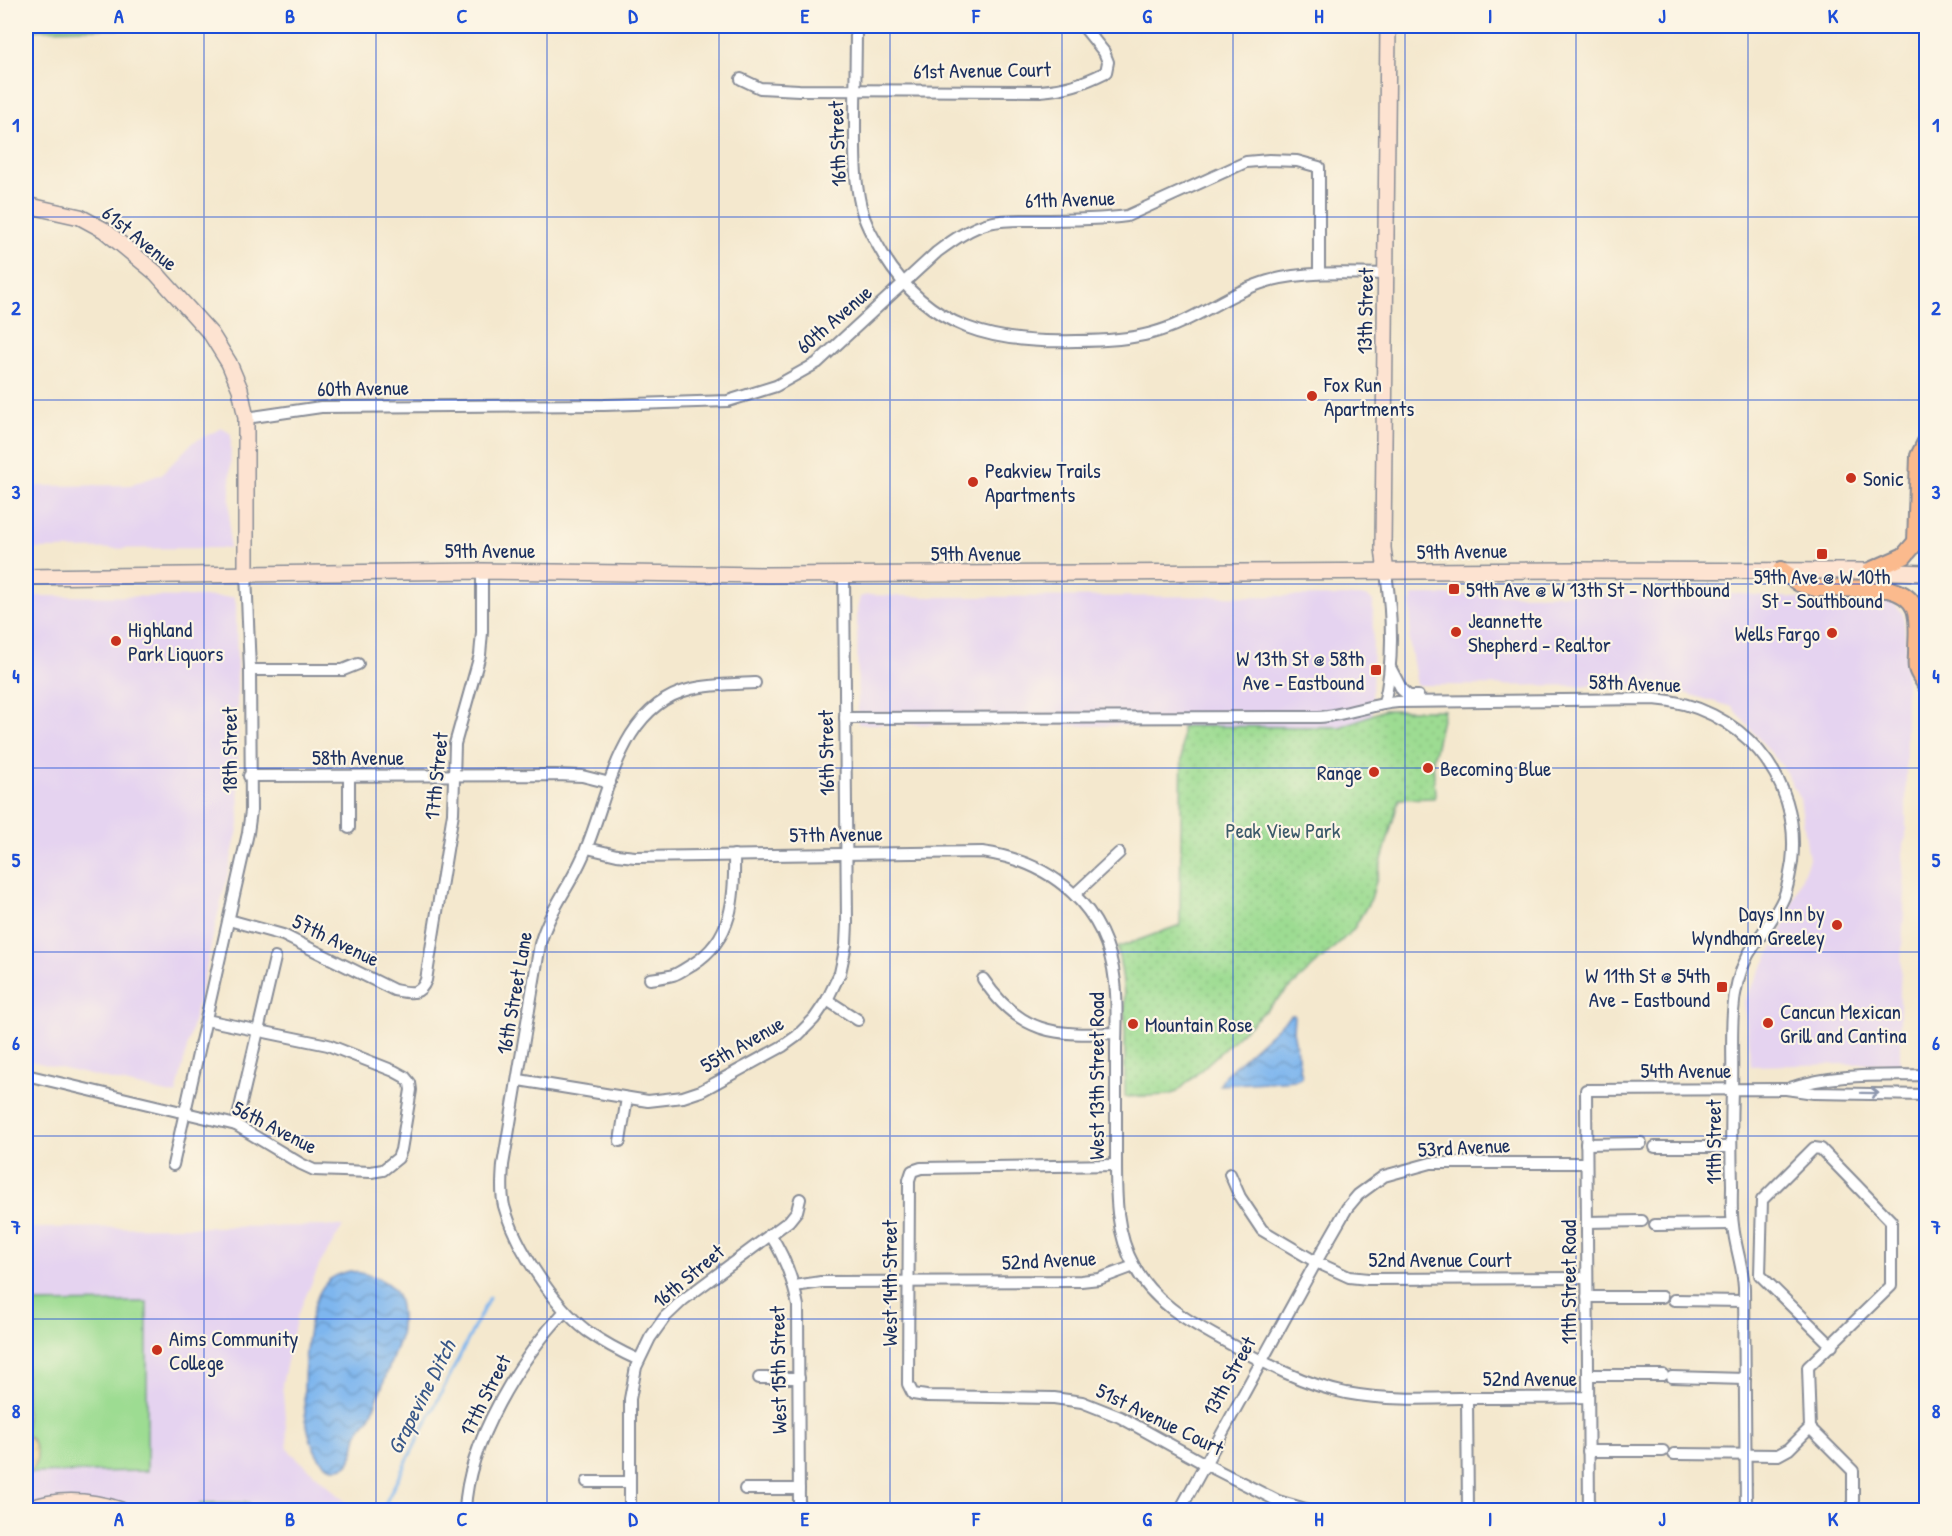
<svg xmlns="http://www.w3.org/2000/svg" width="1952" height="1536" viewBox="0 0 1952 1536" font-family="'Patrick Hand',sans-serif">
<style>
.built{fill:#e5d3f0}
.grass{fill:#9ddc92;stroke:#5c8678;stroke-width:1.5}
.sand{fill:url(#sand-dots);stroke:#84847e;stroke-width:1.5}
.park{fill:url(#park-dots);stroke:#5c8678;stroke-width:1.5}
.water{fill:url(#water-waves);stroke:#4c72a6;stroke-width:1.5}
.lines{fill:none;stroke-linecap:round;stroke-linejoin:round}
.stream{stroke:#7eb6ee;stroke-width:3}
.street-casing{stroke:#888c96;stroke-width:14}
.secondary-casing{stroke:#888c96;stroke-width:18}
.primary-casing{stroke:#888c96;stroke-width:20}
.street{stroke:#fff;stroke-width:10}
.secondary{stroke:#fde3d1;stroke-width:15}
.primary{stroke:#fbba8d;stroke-width:16}
.oneway{stroke:#8d97ae}
.grid{fill:none;stroke:#1d4ed8;stroke-width:1.5;stroke-opacity:0.55}
.poi-dot{fill:#c8321e;stroke:#fcf5e5;stroke-width:2}
.labels{text-anchor:middle;dominant-baseline:central;stroke-width:4.5;stroke-linejoin:round;paint-order:stroke}
.street-label{font-size:21px;fill:#1b2f5e;stroke:#fcf5e5}
.poi-label{font-size:21px;fill:#1b2f5e;stroke:#fcf5e5;text-anchor:start}
.park-label{font-size:21px;fill:#3c5a6b;stroke:#fcf5e5}
.water-label{font-size:22px;font-style:italic;fill:#395889;stroke:#fcf5e5}
.neatline{fill:none;stroke:#1d4ed8;stroke-width:2}
.grid-label{font-size:20px;text-anchor:middle;font-weight:bold;fill:#1d4ed8}
</style>
<defs>
<pattern id="sand-dots" width="8" height="8" patternUnits="userSpaceOnUse" patternTransform="scale(1.5)"><rect width="8" height="8" fill="#eeda9e"/><path d="M2 2h.1M6 6h.1" fill="none" stroke="#ccbb8a" stroke-width="1.8" stroke-linecap="round"/></pattern>
<pattern id="park-dots" width="8" height="8" patternUnits="userSpaceOnUse" patternTransform="scale(1.5)"><rect width="8" height="8" fill="#9ddc92"/><path d="M2 2h.1M6 6h.1" fill="none" stroke="#87bd80" stroke-width="1.8" stroke-linecap="round"/></pattern>
<pattern id="water-waves" width="16" height="10" patternUnits="userSpaceOnUse" patternTransform="scale(1.5)"><rect width="16" height="10" fill="#7eb6ee"/><path d="M0 5q4-4 8 0t8 0" fill="none" stroke="#6694c4"/></pattern>
</defs>
<rect width="100%" height="100%" fill="#fcf5e5"/>
<filter id="ink" filterUnits="userSpaceOnUse"><feTurbulence type="fractalNoise" baseFrequency=".0167" numOctaves="2"/><feDisplacementMap in="SourceGraphic" scale="12" xChannelSelector="R" yChannelSelector="G"/><feConvolveMatrix kernelMatrix="1 2 1 2 8 2 1 2 1" color-interpolation-filters="sRGB"/></filter>
<filter id="wash" filterUnits="userSpaceOnUse"><feTurbulence type="fractalNoise" baseFrequency=".008" numOctaves="4" result="noise"/><feDisplacementMap in="SourceGraphic" scale="24" xChannelSelector="R" yChannelSelector="G"/><feGaussianBlur stdDeviation="1.35" result="paint"/><feColorMatrix in="noise" values="0 0 0 0 0 0 0 0 0 0 0 0 0 0 0 0 0 1.4 0 .05"/><feComposite in="paint" operator="in"/></filter>
<g filter="url(#wash)">
<rect width="100%" height="100%" fill="#f4e8ce"/>
<!-- built -->
<g class="built">
<path d="M222 428 231 434 229 548 26 549V486L130 485 162 474 193 442Z"/>
<path d="M1741 594 1833 601H1892L1903 614 1906 642V837L1902 853 1905 891 1900 987V1063L1751 1066 1744 1001 1781 933 1809 859 1800 799 1783 767 1732 707 1661 686 1417 685 1409 640 1412 595Z"/>
<path d="M867 595 932 597 1367 596 1373 602 1372 715 1340 727 858 724 857 609 860 597Z"/>
<path d="M26 596 234 597 236 604 239 825 176 1095 26 1060Z"/>
<path d="M343 1226 320 1264 297 1316 282 1384 288 1450 355 1510H26V1228Z"/>
</g>
<!-- grass -->
<g class="grass">
<path d="M26 26H312L26 30Z"/>
<path d="M147 1302V1471L26 1473V1303Z"/>
</g>
<!-- sand -->
<path class="sand" d="M26 1435C39 1442 42 1469 26 1473Z"/>
<!-- park -->
<g class="park">
<path d="M1384 710H1444L1433 759 1435 795 1434 798 1399 799 1371 899 1353 930 1177 1092 1168 1095 1125 1097C1124 1047 1129 996 1117 948L1180 925 1182 726 1340 727Z"/>
<rect x="200" y="1503" width="49" height="7"/>
</g>
<!-- water -->
<g class="water">
<path d="M1291 1015H1294L1293 1031 1302 1077 1296 1080 1220 1085 1225 1075Z"/>
<path d="M350 1271C395 1278 405 1293 400 1337 390 1363 382 1389 371 1415 368 1422 361 1425 358 1433 354 1442 355 1455 349 1463 346 1467 341 1468 336 1468 318 1468 310 1440 307 1425 300 1396 305 1305 326 1283 332 1276 341 1273 350 1271Z"/>
</g>
<g class="lines">
<!-- stream -->
<path class="stream" d="M382 1510 489 1298"/>
</g>
</g>
<g filter="url(#ink)">
<g class="lines">
<defs>
<g id="street">
<path d="M856 26C856 57 855 89 855 121 855 150 854 179 861 207 865 225 875 240 884 256 929 329 995 344 1076 341 1102 341 1127 340 1152 333 1194 322 1227 293 1268 281 1306 271 1347 273 1386 274"/>
<path d="M741 79 760 88 799 90 1040 91C1066 89 1082 84 1106 72L1108 62 1104 52 1083 26"/>
<path d="M246 418 321 407 604 405 728 401 776 386 817 363 937 252C953 240 970 228 989 223 1004 219 1020 220 1035 220 1066 220 1097 220 1127 216L1246 162 1269 160 1297 161 1319 167V273"/>
<path d="M1391 669 1402 690 1409 696H1418"/>
<path d="M250 670H343L358 664"/>
<path d="M1384 703C1394 664 1392 613 1386 573"/>
<path d="M845 718 1319 717C1346 715 1372 704 1398 702L1654 699C1739 705 1802 776 1792 862 1790 874 1788 887 1784 897 1775 918 1759 936 1748 955 1739 972 1734 993 1733 1012 1731 1038 1733 1064 1732 1089 1731 1121 1731 1153 1732 1185 1732 1198 1731 1212 1733 1225 1735 1247 1743 1266 1744 1288L1746 1510"/>
<path d="M249 776 556 775 582 776 610 783"/>
<path d="M349 777V828"/>
<path d="M587 848 617 855 635 857 982 852C1053 862 1107 907 1115 982 1118 1005 1116 1029 1116 1051 1116 1086 1116 1121 1116 1155 1116 1193 1115 1232 1134 1266 1154 1304 1192 1323 1228 1343 1266 1364 1303 1384 1346 1393 1384 1400 1421 1399 1459 1398 1502 1398 1545 1398 1588 1397"/>
<path d="M1075 894 1119 853"/>
<path d="M229 920 283 935 394 990C410 993 420 996 426 980L453 813 455 744 480 655 482 632V571"/>
<path d="M650 979C658 978 666 977 673 975 680 973 687 967 693 964 733 939 735 897 734 855"/>
<path d="M983 979C1020 1034 1055 1036 1116 1033"/>
<path d="M827 1000 858 1020"/>
<path d="M26 1075 236 1125 301 1164 314 1170 371 1172 383 1170 398 1158 401 1150 411 1090 410 1083 405 1077 394 1071 328 1045 206 1020"/>
<path d="M519 1080 648 1101 683 1097 701 1091 783 1046 797 1036 814 1019 827 1000 840 973 846 945 847 923 844 575"/>
<path d="M1790 1088C1833 1073 1881 1076 1926 1075"/>
<path d="M236 1125 275 958"/>
<path d="M620 1141 627 1098"/>
<path d="M1586 1144 1641 1143"/>
<path d="M1655 1147H1731"/>
<path d="M173 1165 248 833 251 811 250 670 246 573"/>
<path d="M1116 1165 921 1168 912 1171 909 1180 908 1384 913 1394 926 1396 1054 1398 1082 1402 1120 1417 1205 1464 1278 1501 1309 1510"/>
<path d="M1230 1174 1240 1197 1262 1230 1316 1262 1349 1277 1368 1279 1587 1278"/>
<path d="M1587 1222 1642 1221"/>
<path d="M1655 1225 1732 1224"/>
<path d="M770 1234C785 1257 793 1279 798 1306L799 1510"/>
<path d="M795 1286 821 1282 1081 1281 1099 1279 1134 1266"/>
<path d="M1587 1297H1662"/>
<path d="M1674 1300 1744 1301"/>
<path d="M1832 1346 1760 1275 1762 1200 1814 1148 1821 1149 1891 1221V1286L1808 1367 1810 1428 1853 1471V1510"/>
<path d="M639 1360C621 1352 604 1343 587 1331 554 1306 515 1246 504 1206 501 1193 502 1179 503 1165L540 944C550 908 573 883 586 849 610 791 620 706 691 689 712 684 735 684 755 683"/>
<path d="M1588 1375H1663"/>
<path d="M1672 1377 1745 1379"/>
<path d="M759 1378H799"/>
<path d="M1467 1398 1468 1510"/>
<path d="M1588 1451H1663"/>
<path d="M1674 1454 1778 1455 1789 1449 1810 1428"/>
<path d="M587 1482H630"/>
<path d="M745 1489H799"/>
<path d="M465 1510C468 1442 519 1360 565 1311"/>
<path d="M630 1510V1399L636 1367 650 1338 665 1317 683 1300 789 1221 797 1211 800 1199"/>
<path d="M1180 1510 1316 1262 1347 1208 1358 1195 1384 1176 1431 1163H1586"/>
<path d="M1589 1510 1586 1090 1786 1089 1814 1093 1926 1095"/>
</g>
<g id="secondary">
<path d="M26 205 80 217 104 230 156 273 211 334 229 363 240 389 246 418V573"/>
<path d="M1386 573 1383 548 1388 26"/>
<path d="M26 577 482 571 766 575 1574 570 1870 571 1926 573"/>
<path d="M26 1510C56 1498 90 1500 121 1510"/>
</g>
<g id="primary">
<path d="M1781 570 1799 583 1816 588 1888 589C1925 598 1917 624 1917 654 1917 658 1916 664 1917 668 1918 674 1924 680 1926 685"/>
<path d="M1870 571 1904 556 1916 542 1919 456 1926 442"/>
</g>
</defs>
<!-- street casing -->
<use href="#street" class="street-casing"/>
<!-- secondary casing -->
<use href="#secondary" class="secondary-casing"/>
<!-- primary casing -->
<use href="#primary" class="primary-casing"/>
<!-- street -->
<use href="#street" class="street"/>
<!-- secondary -->
<use href="#secondary" class="secondary"/>
<!-- primary -->
<use href="#primary" class="primary"/>
</g>
<!-- one-way arrows -->
<defs><path id="oneway-shaft" d="M-6 0H5M1.5-3L5.5 0L1.5 3" fill="none" stroke-width="1.6" stroke-linecap="round" stroke-linejoin="round" transform="scale(1.5)"/></defs>
<use class="oneway" href="#oneway-shaft" transform="translate(1870 1093) rotate(1)"/>
</g>
<!-- grid -->
<path class="grid" d="M204 26V1510M376 26V1510M547 26V1510M719 26V1510M890 26V1510M1062 26V1510M1233 26V1510M1405 26V1510M1576 26V1510M1748 26V1510M26 217H1926M26 400H1926M26 584H1926M26 768H1926M26 952H1926M26 1136H1926M26 1319H1926"/>
<!-- markers -->
<g class="poi-dot">
<circle cx="1312" cy="396" r="6"/>
<circle cx="1851" cy="478" r="6"/>
<circle cx="973" cy="482" r="6"/>
<rect x="1816" y="548" width="12" height="12" rx="3"/>
<rect x="1448" y="583" width="12" height="12" rx="3"/>
<circle cx="1456" cy="632" r="6"/>
<circle cx="1832" cy="633" r="6"/>
<circle cx="116" cy="641" r="6"/>
<rect x="1370" y="664" width="12" height="12" rx="3"/>
<circle cx="1428" cy="768" r="6"/>
<circle cx="1374" cy="772" r="6"/>
<circle cx="1837" cy="925" r="6"/>
<rect x="1716" y="981" width="12" height="12" rx="3"/>
<circle cx="1768" cy="1023" r="6"/>
<circle cx="1133" cy="1024" r="6"/>
<circle cx="157" cy="1350" r="6"/>
</g>
<g class="labels">
<!-- street labels -->
<g class="street-label">
<text transform="translate(982 70) rotate(-1)">61st Avenue Court</text>
<text transform="translate(837 144) rotate(-92)">16th Street</text>
<text transform="translate(1070 199) rotate(-2)">61th Avenue</text>
<text transform="translate(140 238) rotate(39)">61st Avenue</text>
<text transform="translate(1365 311) rotate(-89)">13th Street</text>
<text transform="translate(834 319) rotate(-41)">60th Avenue</text>
<text transform="translate(363 388) rotate(-1)">60th Avenue</text>
<text x="490" y="550">59th Avenue</text>
<text transform="translate(1462 551) rotate(-1)">59th Avenue</text>
<text x="976" y="553">59th Avenue</text>
<text transform="translate(1635 683) rotate(2)">58th Avenue</text>
<text transform="translate(229 750) rotate(-90)">18th Street</text>
<text transform="translate(826 753) rotate(-91)">16th Street</text>
<text x="358" y="757">58th Avenue</text>
<text transform="translate(436 776) rotate(-84)">17th Street</text>
<text transform="translate(836 834) rotate(-1)">57th Avenue</text>
<text transform="translate(336 940) rotate(26)">57th Avenue</text>
<text transform="translate(514 993) rotate(-80)">16th Street Lane</text>
<text transform="translate(742 1044) rotate(-30)">55th Avenue</text>
<text x="1686" y="1070">54th Avenue</text>
<text transform="translate(1096 1076) rotate(-90)">West 13th Street Road</text>
<text transform="translate(275 1127) rotate(27)">56th Avenue</text>
<text transform="translate(1713 1142) rotate(-90)">11th Street</text>
<text transform="translate(1464 1147) rotate(-3)">53rd Avenue</text>
<text x="1440" y="1259">52nd Avenue Court</text>
<text transform="translate(1049 1260) rotate(-3)">52nd Avenue</text>
<text transform="translate(688 1276) rotate(-40)">16th Street</text>
<text transform="translate(1568 1282) rotate(-90)">11th Street Road</text>
<text transform="translate(889 1283) rotate(-90)">West 14th Street</text>
<text transform="translate(778 1370) rotate(-91)">West 15th Street</text>
<text transform="translate(1229 1376) rotate(-61)">13th Street</text>
<text x="1530" y="1378">52nd Avenue</text>
<text transform="translate(485 1395) rotate(-63)">17th Street</text>
<text transform="translate(1160 1419) rotate(26)">51st Avenue Court</text>
</g>
<!-- poi labels -->
<g class="poi-label">
<text x="1324" y="384">Fox Run<tspan x="1324" dy="24">Apartments</tspan></text>
<text x="985" y="470">Peakview Trails<tspan x="985" dy="24">Apartments</tspan></text>
<text x="1863" y="478">Sonic</text>
<text x="1822" y="576" text-anchor="middle">59th Ave @ W 10th<tspan x="1822" dy="24">St - Southbound</tspan></text>
<text x="1466" y="589">59th Ave @ W 13th St - Northbound</text>
<text x="1468" y="620">Jeannette<tspan x="1468" dy="24">Shepherd - Realtor</tspan></text>
<text x="128" y="629">Highland<tspan x="128" dy="24">Park Liquors</tspan></text>
<text x="1820" y="633" text-anchor="end">Wells Fargo</text>
<text x="1364" y="658" text-anchor="end">W 13th St @ 58th<tspan x="1364" dy="24">Ave - Eastbound</tspan></text>
<text x="1440" y="768">Becoming Blue</text>
<text x="1362" y="772" text-anchor="end">Range</text>
<text x="1825" y="913" text-anchor="end">Days Inn by<tspan x="1825" dy="24">Wyndham Greeley</tspan></text>
<text x="1710" y="975" text-anchor="end">W 11th St @ 54th<tspan x="1710" dy="24">Ave - Eastbound</tspan></text>
<text x="1780" y="1011">Cancun Mexican<tspan x="1780" dy="24">Grill and Cantina</tspan></text>
<text x="1145" y="1024">Mountain Rose</text>
<text x="169" y="1338">Aims Community<tspan x="169" dy="24">College</tspan></text>
</g>
<!-- park labels -->
<g class="park-label">
<text x="1283" y="830">Peak View Park</text>
</g>
<!-- water labels -->
<g class="water-label">
<text transform="translate(421 1397) rotate(-63)">Grapevine Ditch</text>
</g>
</g>
<!-- margin -->
<rect width="1952" height="1536" fill="none" stroke="#fcf5e5" stroke-width="66"/>
<rect x="33" y="33" width="1886" height="1470" class="neatline"/>
<g class="grid-label">
<text x="119" y="23">A</text>
<text x="290" y="23">B</text>
<text x="462" y="23">C</text>
<text x="633" y="23">D</text>
<text x="805" y="23">E</text>
<text x="976" y="23">F</text>
<text x="1147" y="23">G</text>
<text x="1319" y="23">H</text>
<text x="1490" y="23">I</text>
<text x="1662" y="23">J</text>
<text x="1833" y="23">K</text>
<text x="16" y="132">1</text>
<text x="1936" y="132">1</text>
<text x="16" y="315">2</text>
<text x="1936" y="315">2</text>
<text x="16" y="499">3</text>
<text x="1936" y="499">3</text>
<text x="16" y="683">4</text>
<text x="1936" y="683">4</text>
<text x="16" y="867">5</text>
<text x="1936" y="867">5</text>
<text x="16" y="1050">6</text>
<text x="1936" y="1050">6</text>
<text x="16" y="1234">7</text>
<text x="1936" y="1234">7</text>
<text x="16" y="1418">8</text>
<text x="1936" y="1418">8</text>
<text x="119" y="1526">A</text>
<text x="290" y="1526">B</text>
<text x="462" y="1526">C</text>
<text x="633" y="1526">D</text>
<text x="805" y="1526">E</text>
<text x="976" y="1526">F</text>
<text x="1147" y="1526">G</text>
<text x="1319" y="1526">H</text>
<text x="1490" y="1526">I</text>
<text x="1662" y="1526">J</text>
<text x="1833" y="1526">K</text>
</g>
</svg>
